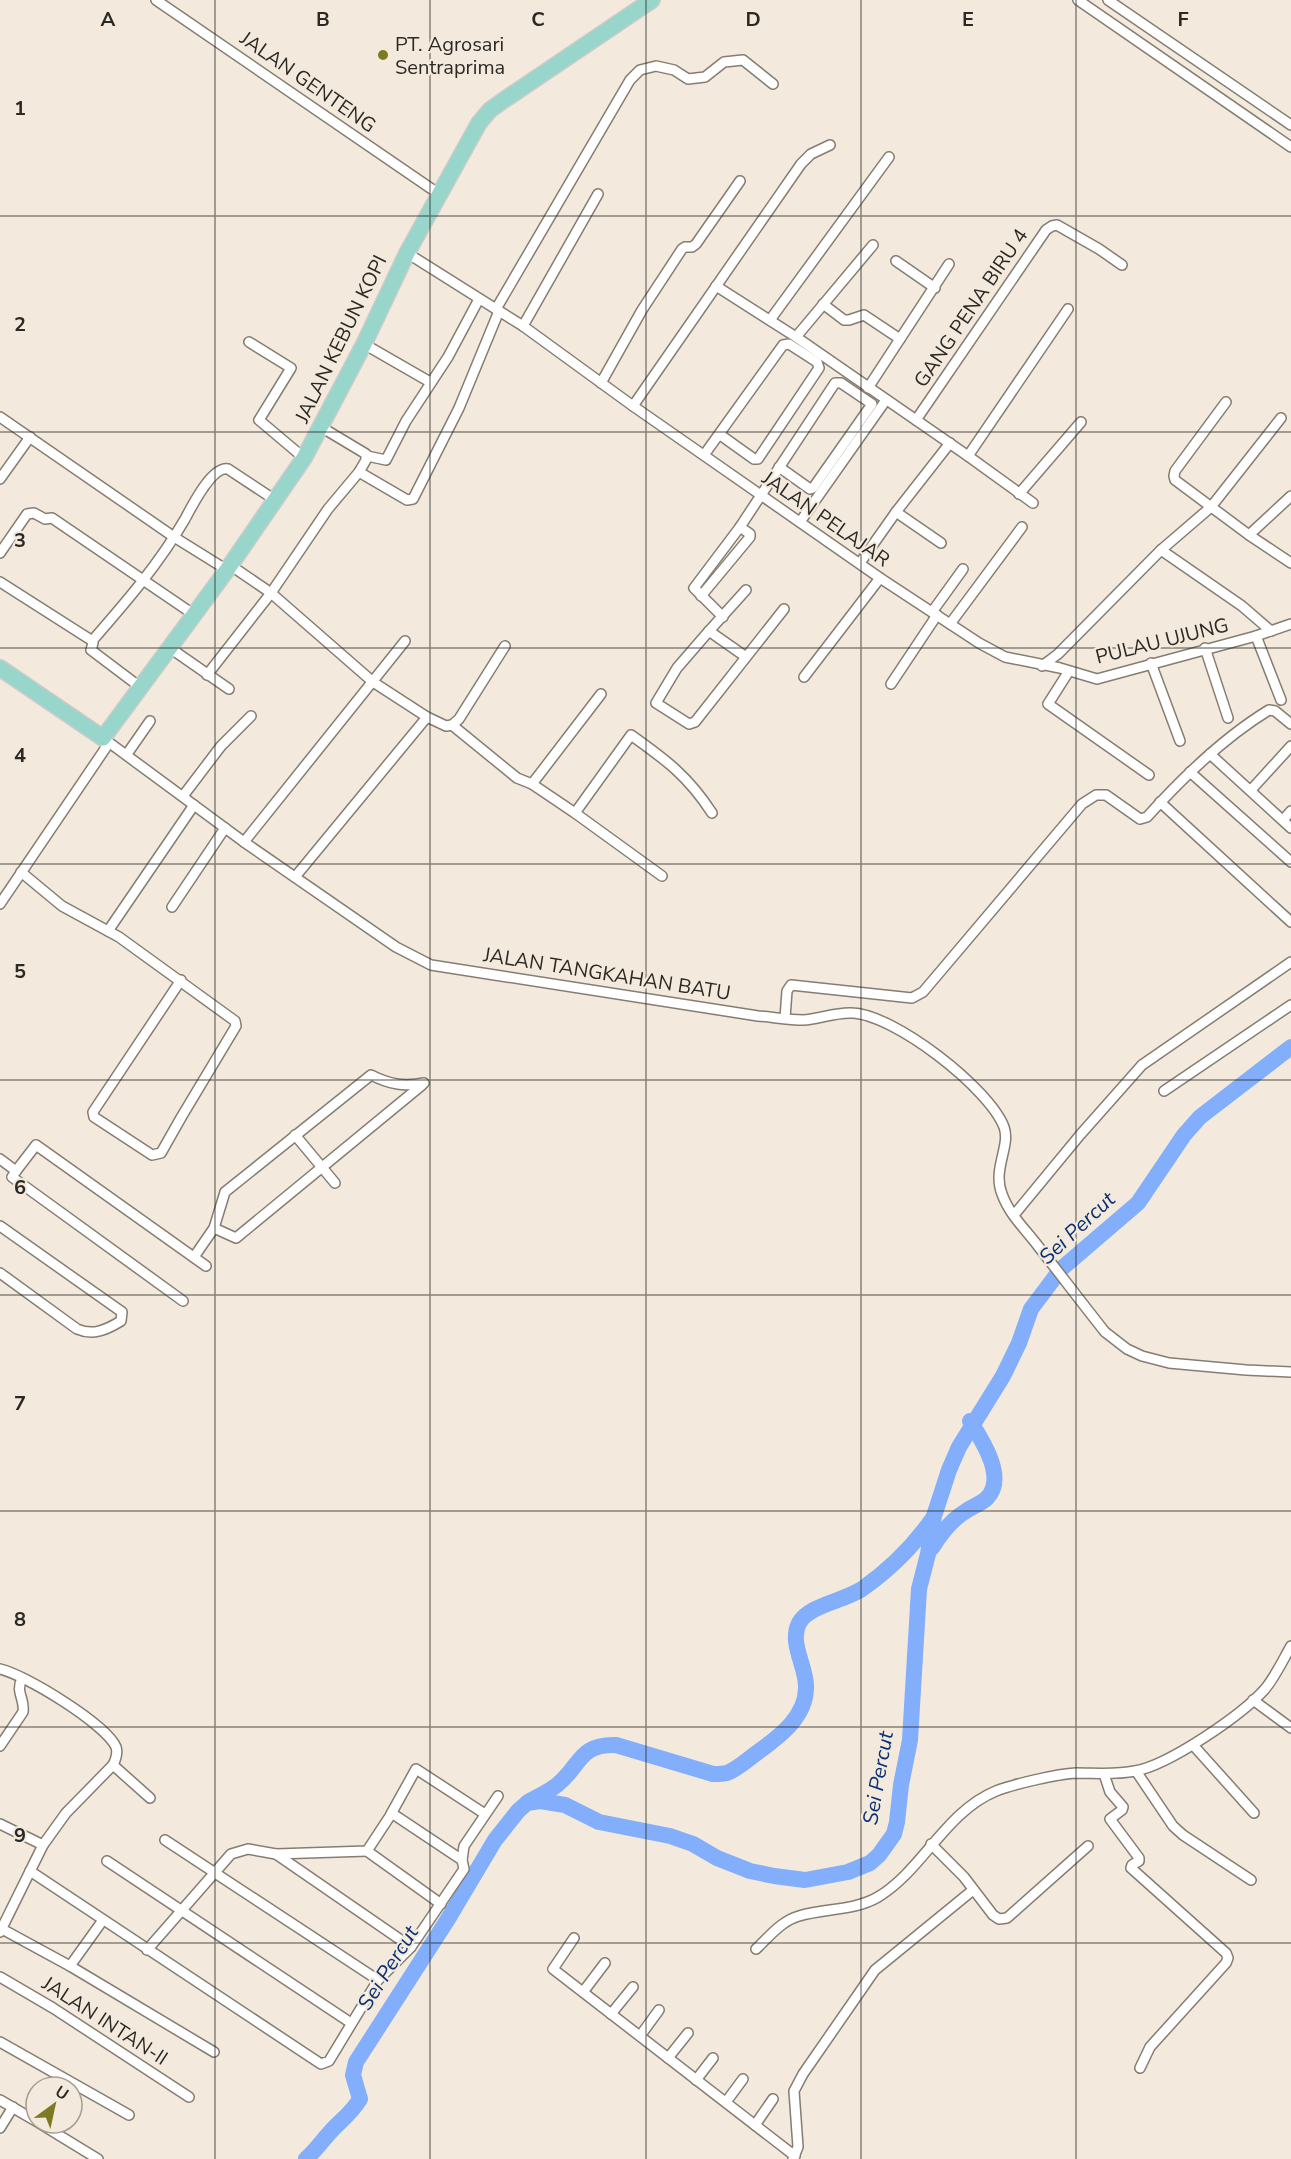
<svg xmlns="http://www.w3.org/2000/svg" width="1291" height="2159" viewBox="0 0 1291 2159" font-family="'Nunito Sans',sans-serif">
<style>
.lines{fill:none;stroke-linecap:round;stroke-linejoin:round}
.river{stroke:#82aefc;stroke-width:16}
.minor-casing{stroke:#857d71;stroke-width:12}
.primary-casing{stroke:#ccccca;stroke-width:18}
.minor{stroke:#fff;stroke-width:9}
.primary{stroke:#98d5ca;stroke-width:15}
.grid{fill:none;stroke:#2c2924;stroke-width:1.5;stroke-opacity:0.55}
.poi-dot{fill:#7c7b23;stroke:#f3eadd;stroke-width:2}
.labels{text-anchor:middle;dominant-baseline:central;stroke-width:4.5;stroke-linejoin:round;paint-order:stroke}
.poi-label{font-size:20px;fill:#2c2924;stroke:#f3eadd;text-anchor:start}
.street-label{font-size:20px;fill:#2c2924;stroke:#f3eadd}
.water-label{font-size:21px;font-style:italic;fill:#0c3173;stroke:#f3eadd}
.grid-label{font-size:20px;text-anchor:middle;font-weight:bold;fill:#2c2924;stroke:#f3eadd;stroke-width:4.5;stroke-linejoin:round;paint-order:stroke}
</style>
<rect width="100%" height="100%" fill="#f3eadd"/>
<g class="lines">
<!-- river -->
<g class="river">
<path d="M932 1548C941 1533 951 1520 966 1511 973 1506 981 1504 987 1498 1007 1478 982 1440 970 1421"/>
<path d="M528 1802C537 1797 548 1792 557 1785 581 1766 578 1744 616 1745L713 1774C718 1774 723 1774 727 1773 737 1769 746 1761 754 1755 777 1738 807 1718 806 1686 806 1666 789 1643 799 1623 809 1605 844 1601 862 1589 889 1570 915 1544 933 1518"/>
<path d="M306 2159C317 2149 324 2138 335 2127 344 2118 353 2111 360 2099L353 2075 356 2062 448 1919 495 1840 518 1811 527 1803 540 1801 565 1805 599 1822 670 1836 693 1844 717 1858 750 1871 774 1876 805 1880 848 1872 870 1863 879 1855 894 1834 897 1822 901 1785 910 1740 919 1589 928 1554 934 1516 949 1470 959 1447 1003 1376 1019 1343 1031 1309 1061 1269 1138 1203 1184 1135 1200 1117 1291 1047"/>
</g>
<defs>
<g id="minor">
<path d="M156 0 439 194"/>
<path d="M1078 0 1291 147"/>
<path d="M1108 0 1291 125"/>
<path d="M407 253 523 326 633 406 880 578 979 643 1005 657 1060 668 1097 679 1256 636 1291 624"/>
<path d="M896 261 935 288"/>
<path d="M716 286 796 337 968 456 1033 503"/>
<path d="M823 304 844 320H849L864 315 900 339"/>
<path d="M496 309 630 80 640 70 656 66 674 70 688 79 705 77 724 62 743 60 773 84"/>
<path d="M770 320 889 157"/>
<path d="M523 326 598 194"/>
<path d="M796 337 873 245"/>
<path d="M249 342 291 368 259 420 304 458"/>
<path d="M364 344 430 382"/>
<path d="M601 383 642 310 682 249 685 247H692L696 244 740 181"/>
<path d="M868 388 949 264"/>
<path d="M1226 402 1175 471 1174 476 1175 480 1249 535 1291 563"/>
<path d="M633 406 801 164 811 154 830 145"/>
<path d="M0 417 174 537 227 570"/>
<path d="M916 420 1046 230 1052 226 1057 225 1099 249 1122 265"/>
<path d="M704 455 783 345 789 344 817 362 819 368 817 371 758 459H754L719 434"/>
<path d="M367 456 386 460 406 421 448 357 479 299"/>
<path d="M968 456 1068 309"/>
<path d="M359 472 407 500 413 499 459 408 499 311"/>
<path d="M0 479 30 437"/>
<path d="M1019 494 1081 422"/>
<path d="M896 512 941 543"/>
<path d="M800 522 886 400"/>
<path d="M1249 535 1291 496"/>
<path d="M1161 550 1242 606 1271 631"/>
<path d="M0 553 27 514 34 513 45 519 52 518 193 614"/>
<path d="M860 563 896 512 950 443"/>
<path d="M230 565 271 593 373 682 427 717 446 726 452 725 459 719 505 646"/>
<path d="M0 582 91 640 93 643 91 650 140 687"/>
<path d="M701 596 750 537V534L740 527"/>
<path d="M932 612 963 569"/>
<path d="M723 617 694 588 740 527 835 383H841L872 404 813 488 810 489 779 467"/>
<path d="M950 624 1022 527"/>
<path d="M709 631 677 668 656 703 689 724 695 722 784 609"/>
<path d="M1256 636 1281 700"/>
<path d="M92 641C126 602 159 564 185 519 192 506 212 466 228 469L275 500"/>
<path d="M170 648 229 689"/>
<path d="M1205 648 1228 718"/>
<path d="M746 657 709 631 746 590"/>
<path d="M1151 663 1180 741"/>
<path d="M1042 666 1058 654 1161 550 1211 507 1281 418"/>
<path d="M1069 671 1048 704 1149 775"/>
<path d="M207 675 271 593 328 509 359 472 366 460V454L321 427"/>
<path d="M804 677 880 578"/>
<path d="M891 684 937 615"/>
<path d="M452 725 517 778 532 784 575 813 662 876"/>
<path d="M103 738 244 842 396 947 431 965 758 1016C772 1017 788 1020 803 1020 819 1019 836 1012 852 1013 894 1014 989 1088 1004 1127 1011 1146 992 1169 1002 1194 1009 1214 1025 1229 1038 1246 1060 1274 1082 1303 1105 1332L1127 1349 1142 1356 1169 1363 1246 1370 1291 1372"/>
<path d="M127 754 150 721"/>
<path d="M1210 754 1291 828"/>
<path d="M1190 772 1291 862"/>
<path d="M532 784 601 694"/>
<path d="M1251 790 1291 746"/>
<path d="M183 796 221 746 251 716"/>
<path d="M1160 802 1291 922"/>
<path d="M575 813 631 735C666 760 688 776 712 813"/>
<path d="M1283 820 1291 811"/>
<path d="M244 842 405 641"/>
<path d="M21 872 62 906 119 937 235 1021 236 1026 182 1116 161 1153 152 1155 94 1117 93 1112 181 980"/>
<path d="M295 877 427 717"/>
<path d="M0 904 109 743"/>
<path d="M172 907 225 828"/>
<path d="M108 931 194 805"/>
<path d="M785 1018 787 991 791 985 912 998 923 992 1082 804 1096 795H1106L1140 819 1147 817C1183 777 1223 738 1269 710L1275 711 1291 724"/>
<path d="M1164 1091 1291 1005"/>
<path d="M295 1135 335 1183"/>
<path d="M0 1159 16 1171 12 1177 183 1301"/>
<path d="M16 1171 36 1145 206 1266"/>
<path d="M1014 1215 1080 1135 1142 1065 1291 962"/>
<path d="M0 1226 122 1312 121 1321C106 1330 93 1336 77 1329L0 1273"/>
<path d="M214 1228 236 1238 422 1085"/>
<path d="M194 1257 214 1228 225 1192 371 1075C389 1084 403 1087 424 1083"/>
<path d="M0 1669C24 1674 106 1724 116 1747 118 1753 116 1759 113 1765L66 1813 43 1845 0 1932"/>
<path d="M1253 1700 1291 1728"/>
<path d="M1193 1745 1254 1813"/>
<path d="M0 1746 23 1712C25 1697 15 1694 22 1678"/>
<path d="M113 1765 150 1798"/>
<path d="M1136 1771 1173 1826 1183 1835 1251 1880"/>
<path d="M1104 1774 1110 1792 1123 1807 1122 1810 1110 1819 1139 1858V1861L1132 1865 1131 1868 1226 1953 1228 1958 1226 1963 1150 2047 1140 2068"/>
<path d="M391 1814 416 1769 485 1814"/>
<path d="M0 1824 43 1845"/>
<path d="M165 1840 378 1980"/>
<path d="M931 1844 964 1877 993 1915 999 1919 1007 1918 1088 1846"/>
<path d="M367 1851 441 1904"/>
<path d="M276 1854 411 1947"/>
<path d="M462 1860 464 1846 498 1796"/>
<path d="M107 1861 351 2023"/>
<path d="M30 1871 321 2064 329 2061 378 1980 411 1947 464 1869 462 1860 393 1814 390 1816 367 1851 276 1854 248 1849 231 1854 147 1950"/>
<path d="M2 1929 70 1966 214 2052"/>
<path d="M574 1938 553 1969 795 2156"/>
<path d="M756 1949C769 1937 781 1921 799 1916 825 1908 854 1911 878 1897 923 1870 945 1812 996 1791 1014 1784 1057 1774 1076 1773 1096 1773 1115 1775 1135 1771 1169 1765 1242 1715 1265 1689 1275 1677 1283 1660 1291 1646"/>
<path d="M70 1966 103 1920"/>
<path d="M0 1977 53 2008 189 2097"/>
<path d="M583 1992 605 1963"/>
<path d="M611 2014 633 1987"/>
<path d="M640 2036 659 2010"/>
<path d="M0 2042 129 2115"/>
<path d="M668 2058 688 2033"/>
<path d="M696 2080 713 2058"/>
<path d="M0 2100 36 2121"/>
<path d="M726 2102 743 2079"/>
<path d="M39 2123 98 2159"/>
<path d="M755 2125 773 2099"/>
<path d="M0 2128 13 2107"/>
<path d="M793 2159 798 2147 794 2091 803 2074 875 1970 973 1890"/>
</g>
<path id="primary" d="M0 668 103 738 227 570 304 458 364 344 407 253 479 123 490 110 504 100 652 0"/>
</defs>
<!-- minor casing -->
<use href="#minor" class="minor-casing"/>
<!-- primary casing -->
<use href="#primary" class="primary-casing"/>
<!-- minor -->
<use href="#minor" class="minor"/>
<!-- primary -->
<use href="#primary" class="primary"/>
</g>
<!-- grid -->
<path class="grid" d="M215 0V2159M430 0V2159M646 0V2159M861 0V2159M1076 0V2159M0 216H1291M0 432H1291M0 648H1291M0 864H1291M0 1080H1291M0 1295H1291M0 1511H1291M0 1727H1291M0 1943H1291"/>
<!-- markers -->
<circle class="poi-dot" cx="383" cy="55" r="6"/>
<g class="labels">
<!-- poi labels -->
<g class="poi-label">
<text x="395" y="44">PT. Agrosari<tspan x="395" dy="23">Sentraprima</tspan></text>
</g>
<!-- street labels -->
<g class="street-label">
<text transform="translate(308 82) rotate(35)">JALAN GENTENG</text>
<text transform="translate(971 308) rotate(-56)">GANG PENA BIRU 4</text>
<text transform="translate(341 339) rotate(-64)">JALAN KEBUN KOPI</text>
<text transform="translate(826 519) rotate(35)">JALAN PELAJAR</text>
<text transform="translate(1162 641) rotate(-14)">PULAU UJUNG</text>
<text transform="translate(607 974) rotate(9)">JALAN TANGKAHAN BATU</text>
<text transform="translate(105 2021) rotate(33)">JALAN INTAN-II</text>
</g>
<!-- water labels -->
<g class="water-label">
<text transform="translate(1077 1228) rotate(-43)">Sei Percut</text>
<text transform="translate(878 1778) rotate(-80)">Sei Percut</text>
<text transform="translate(388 1968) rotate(-58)">Sei Percut</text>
</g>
</g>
<g class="grid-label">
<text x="108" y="26">A</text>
<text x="323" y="26">B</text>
<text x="538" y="26">C</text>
<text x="753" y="26">D</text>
<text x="968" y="26">E</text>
<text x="1183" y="26">F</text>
<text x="20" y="115">1</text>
<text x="20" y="331">2</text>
<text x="20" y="547">3</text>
<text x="20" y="762">4</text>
<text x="20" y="978">5</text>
<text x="20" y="1194">6</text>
<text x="20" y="1410">7</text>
<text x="20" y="1626">8</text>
<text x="20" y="1842">9</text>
</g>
<!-- north arrow -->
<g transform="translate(54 2105) rotate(33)"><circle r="28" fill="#f3eadd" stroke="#a39d93" stroke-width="1.5"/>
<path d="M0-4.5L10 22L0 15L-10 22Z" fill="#7c7b23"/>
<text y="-9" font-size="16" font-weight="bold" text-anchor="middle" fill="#2c2924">U</text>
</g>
</svg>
